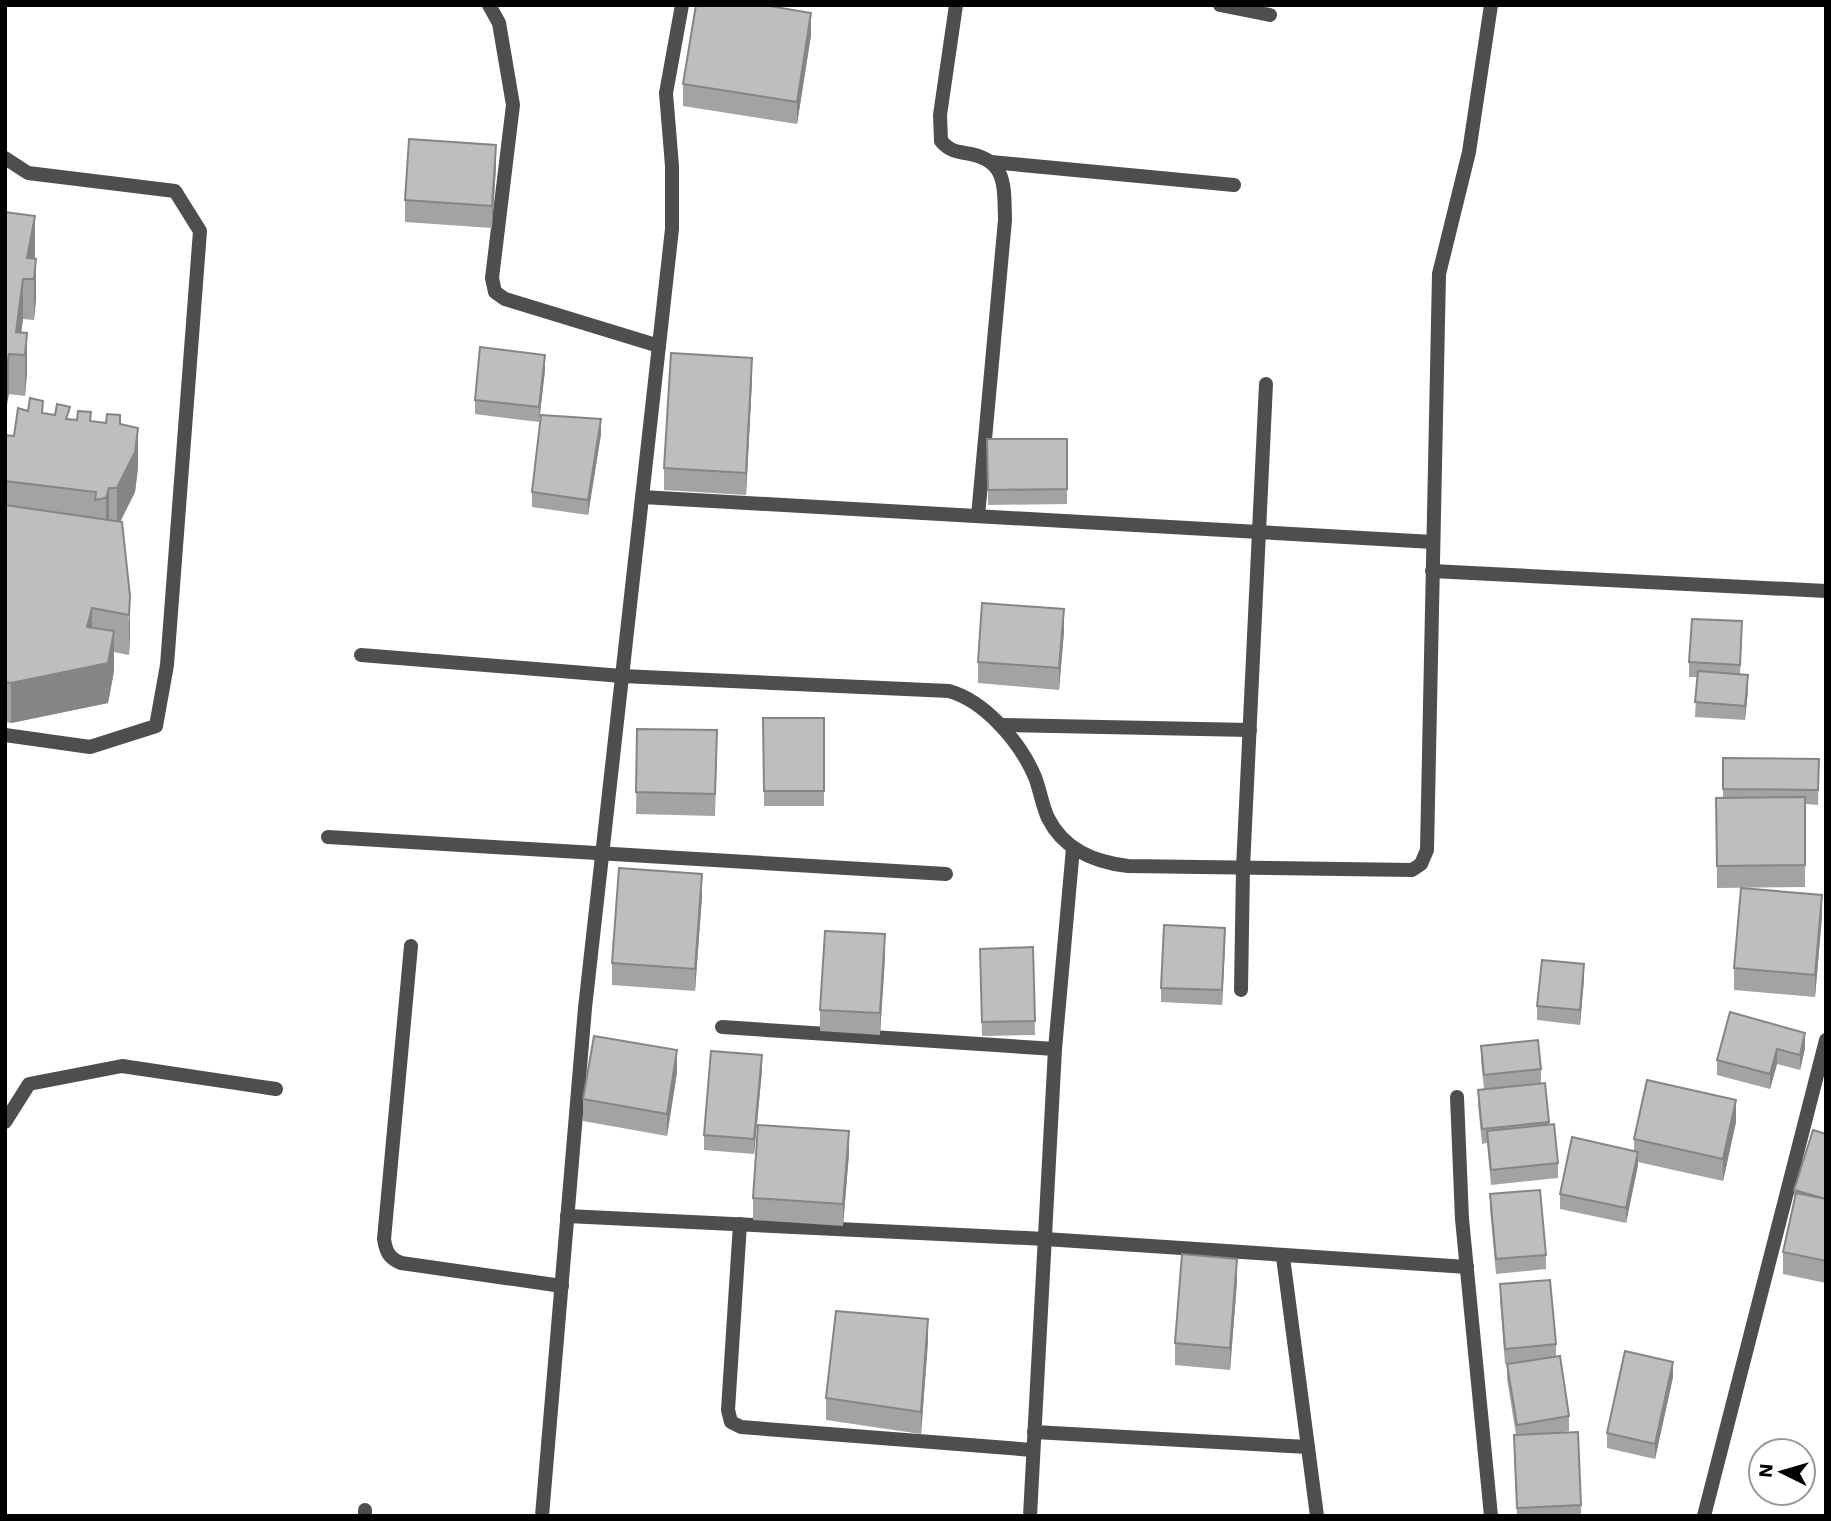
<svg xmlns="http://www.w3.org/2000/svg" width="1831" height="1521" viewBox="0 0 1831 1521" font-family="'Work Sans',sans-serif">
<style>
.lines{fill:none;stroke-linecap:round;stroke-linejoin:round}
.service{stroke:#4e4e4e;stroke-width:14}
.minor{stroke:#4e4e4e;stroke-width:14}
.wall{fill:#a3a3a3}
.shaded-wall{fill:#858585}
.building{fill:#bebebe;stroke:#858585;stroke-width:2}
</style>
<rect width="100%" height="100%" fill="#fff"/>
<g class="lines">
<!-- service -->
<g class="service">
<path d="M5 158 28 173 175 191 200 231 167 665 156 726 90 747 5 735"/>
<path d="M5 1122 29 1084 122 1066 276 1089"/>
</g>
<!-- minor -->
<g class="minor">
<path d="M489 5 499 23 513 105 492 278 495 292 505 299 659 346"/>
<path d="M956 5 940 115 941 141C949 150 954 151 965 153 1007 159 1004 184 1005 220L978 516"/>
<path d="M1220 5 1270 15"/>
<path d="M991 162 1234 185"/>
<path d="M642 497 1433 542"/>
<path d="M1432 571 1826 591"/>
<path d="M361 655 622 676 949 691C985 701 1020 742 1035 777 1040 790 1042 805 1048 818 1064 850 1094 862 1128 866L1412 870 1421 864 1427 850 1439 274 1469 152 1491 5"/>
<path d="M1000 725 1250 730"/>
<path d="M328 837 946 874"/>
<path d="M411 946 384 1239C386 1252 389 1258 401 1263L562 1286"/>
<path d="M1241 990 1243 868 1266 384"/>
<path d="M722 1027 1055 1049"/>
<path d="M1457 1097 1462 1219 1491 1516"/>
<path d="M567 1216 1045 1239 1467 1267"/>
<path d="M740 1224 728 1410 731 1422 741 1427 1033 1450"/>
<path d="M1283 1257 1317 1516"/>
<path d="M1034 1432 1308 1447"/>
<path d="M365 1516V1510"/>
<path d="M542 1516 585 1008 672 229V166L666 93 682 5"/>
<path d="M1030 1516 1055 1049 1073 848"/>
<path d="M1704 1516 1826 1040"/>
</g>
</g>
<!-- wall -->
<g class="wall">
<path d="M811 35 797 124 683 106V84Z"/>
<path d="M496 167 492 228 405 222V200Z"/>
<path d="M5 212 35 256 36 299 34 320 23 319 21 333H27V373L25 396 9 394Z"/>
<path d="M545 370 539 422 475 414V400Z"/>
<path d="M752 380 746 495 664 490V468Z"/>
<path d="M28 411 43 413 70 419 120 424 138 468 135 492 120 522H122L130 636 129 655 114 652V671L108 703 11 723 5 722V435L14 436Z"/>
<path d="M601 434 588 515 532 507V492Z"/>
<path d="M987 439H1067V504L988 505Z"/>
<path d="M1064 631 1059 690 978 683V662Z"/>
<path d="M1742 636 1740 675 1748 690 1745 720 1695 717 1697 677H1689V662Z"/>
<path d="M763 718H824V806H764Z"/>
<path d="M637 729 717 752 715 816 636 814Z"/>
<path d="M1723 758 1819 759 1818 805 1805 804V887L1717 888 1716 798H1723Z"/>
<path d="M702 896 695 991 612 985V963Z"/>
<path d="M1822 916 1815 997 1734 990V968Z"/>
<path d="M1225 943 1222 1005 1161 1002V988Z"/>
<path d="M1033 947 1035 1035 982 1036 980 949Z"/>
<path d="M885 956 880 1035 820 1031V1010Z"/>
<path d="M1584 979 1580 1025 1537 1020V1006Z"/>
<path d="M1805 1033V1048L1800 1070 1777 1064 1770 1089 1717 1075V1060Z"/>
<path d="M1481 1046 1541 1069V1084L1558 1163V1178L1491 1185 1487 1143 1482 1144 1478 1105V1090L1484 1089 1481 1061Z"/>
<path d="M762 1070 754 1154 704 1150V1135Z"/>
<path d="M677 1072 667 1136 583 1121V1099Z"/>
<path d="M1736 1122 1723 1181 1638 1162 1626 1223 1560 1209V1194L1634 1151V1139Z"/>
<path d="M1826 1134V1283L1783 1274V1252L1794 1202V1190Z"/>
<path d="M849 1153 843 1226 753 1220V1198Z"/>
<path d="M1490 1194 1546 1255V1269L1496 1274 1490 1209Z"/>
<path d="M1237 1281 1230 1370 1175 1365V1343Z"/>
<path d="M1500 1284 1556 1344V1356L1569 1416V1431L1559 1433 1581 1505V1516H1517L1514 1450V1435H1516L1507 1379V1364L1513 1363 1505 1364 1500 1299Z"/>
<path d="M928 1341 921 1434 826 1420V1398Z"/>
<path d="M1673 1377 1655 1459 1607 1448V1433Z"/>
</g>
<!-- shaded-wall -->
<g class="shaded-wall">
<path d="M811 13V35L797 124V102Z"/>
<path d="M496 145V167L492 228V206Z"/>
<path d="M35 216V256L31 279 27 258Z"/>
<path d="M36 259V299L34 320V279Z"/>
<path d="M23 279V319L18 355 16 332Z"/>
<path d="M27 333V373L25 396V355Z"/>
<path d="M9 354V394L5 416V376Z"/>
<path d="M545 355V370L539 422V407Z"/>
<path d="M752 358V380L746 495V473Z"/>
<path d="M601 419V434L588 515V500Z"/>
<path d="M138 428V468L135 492 117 528V488Z"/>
<path d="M109 488V528L106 538V498Z"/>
<path d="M130 596V636L129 655V615Z"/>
<path d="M92 608V648L87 627Z"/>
<path d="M1064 609V631L1059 690V668Z"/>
<path d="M114 631V671L108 703 11 723V683Z"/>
<path d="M1748 675V690L1745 720V706Z"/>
<path d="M702 874V896L695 991V969Z"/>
<path d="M1822 895V916L1815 997V975Z"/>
<path d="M1225 928V943L1222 1005V990Z"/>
<path d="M885 934V956L880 1035V1013Z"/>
<path d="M1584 964V979L1580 1025V1010Z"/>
<path d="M1805 1033V1048L1800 1070V1055Z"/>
<path d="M1777 1049V1064L1770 1089V1074Z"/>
<path d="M677 1050V1072L667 1136V1114Z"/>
<path d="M762 1055V1070L754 1154V1139Z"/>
<path d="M1736 1100V1122L1723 1181V1159Z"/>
<path d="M849 1131V1153L843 1226V1204Z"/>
<path d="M1638 1152V1166L1626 1223V1208Z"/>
<path d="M1237 1259V1281L1230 1370V1348Z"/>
<path d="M928 1319V1341L921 1434V1412Z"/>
<path d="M1673 1362V1377L1655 1459V1444Z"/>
</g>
<!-- building -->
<g class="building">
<path d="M696 5H764L811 13 797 102 683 84Z"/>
<path d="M409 139 496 145 492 206 405 200Z"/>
<path d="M5 212 35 216 27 258 36 259 34 279H23L16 332 27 333 25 355 9 354 5 376Z"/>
<path d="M480 347 545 355 539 407 475 400Z"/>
<path d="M671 353 752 358 746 473 664 468Z"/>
<path d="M30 398 43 401 42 413 55 415 57 404 70 407 66 419 77 420 78 411 91 412 90 421 106 423 107 414 120 415V424L138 428 135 452 117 488H109L106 498 95 500 96 492 5 481V435L14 436 18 408 28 411Z"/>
<path d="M541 415 601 419 588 500 532 492Z"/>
<path d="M987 439H1067V489L988 490Z"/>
<path d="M5 505 122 522 130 596 129 615 92 608 87 627 114 631 108 663 11 683 5 682Z"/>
<path d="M982 603 1064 609 1059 668 978 662Z"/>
<path d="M1692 619 1742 621 1740 665 1689 662Z"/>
<path d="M1698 671 1748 675 1745 706 1695 702Z"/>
<path d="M763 718H824V791H764Z"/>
<path d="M637 729 717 730 715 794 636 792Z"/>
<path d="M1723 758 1819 759 1818 790 1723 789Z"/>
<path d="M1805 797V865L1717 866 1716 798Z"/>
<path d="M619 868 702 874 695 969 612 963Z"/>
<path d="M1741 888 1822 895 1815 975 1734 968Z"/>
<path d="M1164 925 1225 928 1222 990 1161 988Z"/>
<path d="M825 931 885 934 880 1013 820 1010Z"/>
<path d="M1033 947 1035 1021 982 1022 980 949Z"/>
<path d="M1542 960 1584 964 1580 1010 1537 1006Z"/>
<path d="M1730 1012 1805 1033 1800 1055 1777 1049 1770 1074 1717 1060Z"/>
<path d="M594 1036 677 1050 667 1114 583 1099Z"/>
<path d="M1538 1040 1541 1069 1484 1075 1481 1046Z"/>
<path d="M711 1051 762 1055 754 1139 704 1135Z"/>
<path d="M1647 1080 1736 1100 1723 1159 1634 1139Z"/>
<path d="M1545 1083 1549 1122 1482 1129 1478 1090Z"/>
<path d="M1554 1124 1558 1163 1491 1170 1487 1131Z"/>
<path d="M758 1125 849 1131 843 1204 753 1198Z"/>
<path d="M1813 1130 1826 1134V1199L1794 1190Z"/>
<path d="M1572 1137 1638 1152 1626 1208 1560 1194Z"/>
<path d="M1540 1190 1546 1255 1496 1259 1490 1194Z"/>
<path d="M1796 1193 1826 1199V1261L1783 1252Z"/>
<path d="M1182 1254 1237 1259 1230 1348 1175 1343Z"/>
<path d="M1550 1280 1556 1344 1505 1349 1500 1284Z"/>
<path d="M836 1311 928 1319 921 1412 826 1398Z"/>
<path d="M1625 1351 1673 1362 1655 1444 1607 1433Z"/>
<path d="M1560 1356 1569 1416 1517 1425 1507 1364Z"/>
<path d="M1578 1432 1581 1505 1517 1508 1514 1435Z"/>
</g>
<!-- border -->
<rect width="1831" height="1521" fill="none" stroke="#000000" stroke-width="14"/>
<!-- north arrow -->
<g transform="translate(1782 1472) rotate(275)"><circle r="33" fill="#ffffff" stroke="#999999" stroke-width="2"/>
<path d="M0-5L12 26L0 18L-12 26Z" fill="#000000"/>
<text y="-10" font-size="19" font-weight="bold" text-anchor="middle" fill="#000000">N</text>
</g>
</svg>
